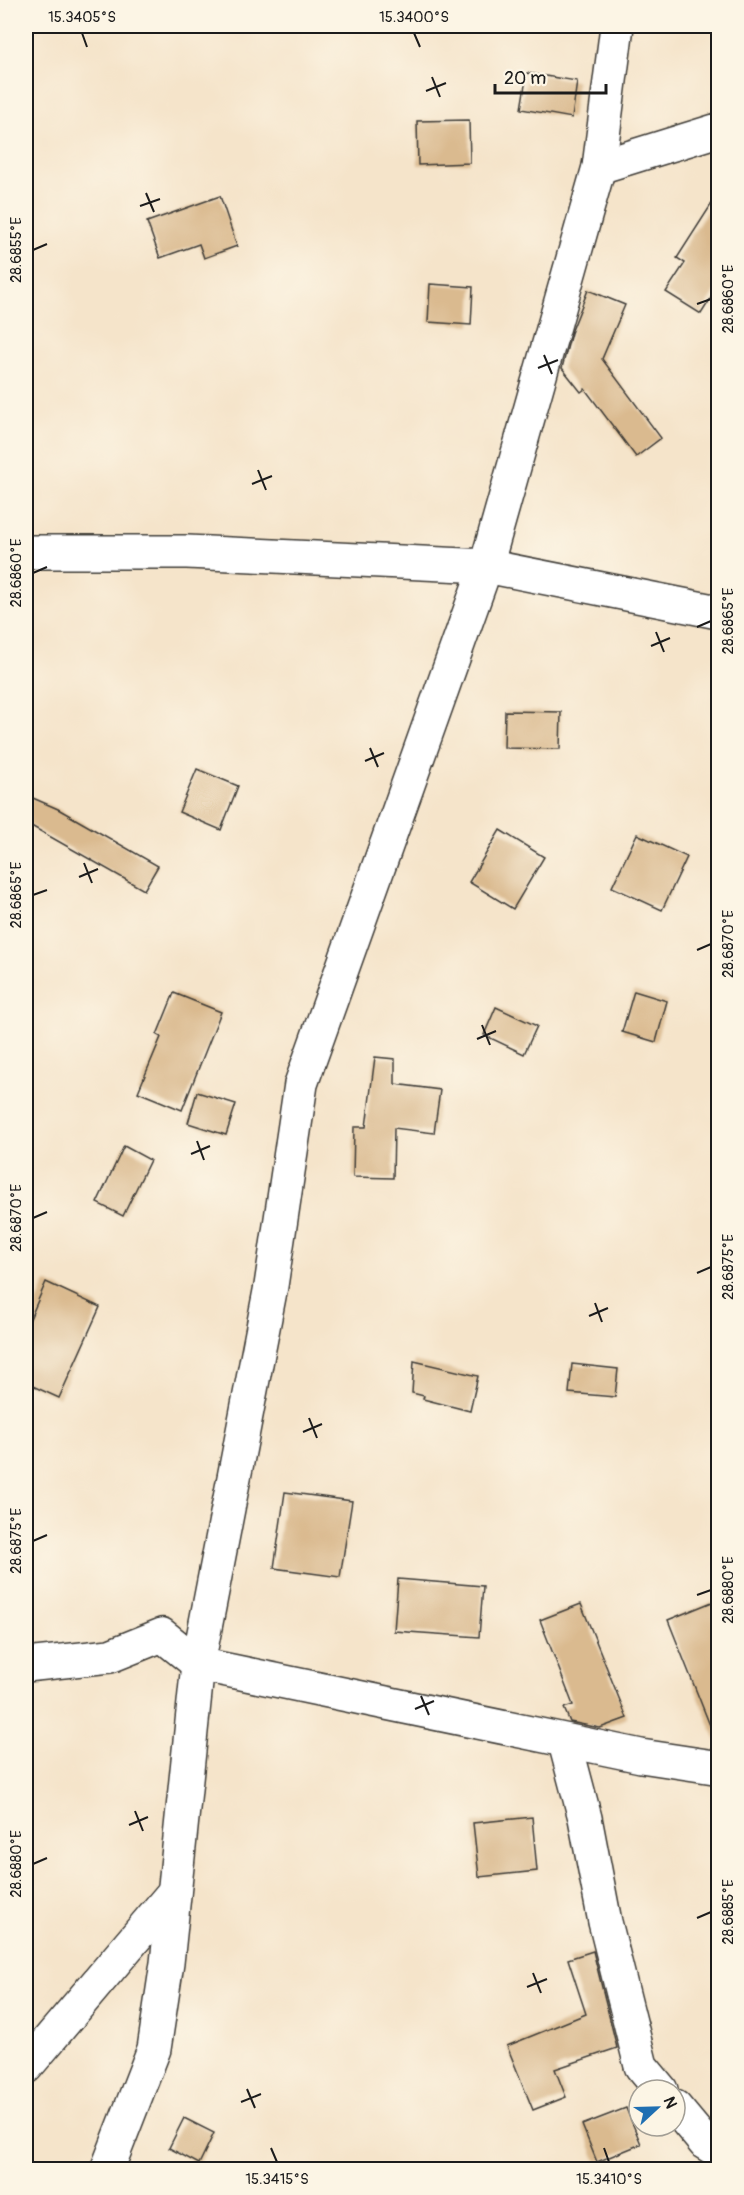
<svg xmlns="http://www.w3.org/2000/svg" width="744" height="2195" viewBox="0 0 744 2195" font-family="Pangolin,sans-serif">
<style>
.building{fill:#daba8f}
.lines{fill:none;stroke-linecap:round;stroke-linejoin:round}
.street-casing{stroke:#3d3a36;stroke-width:36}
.street{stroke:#fff;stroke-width:33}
.ticks{fill:none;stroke:#1c1c1c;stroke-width:2}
.neatline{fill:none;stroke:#1c1c1c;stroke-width:2}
.ticks-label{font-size:15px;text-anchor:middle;fill:#1c1c1c}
</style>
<rect width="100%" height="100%" fill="#fcf5e5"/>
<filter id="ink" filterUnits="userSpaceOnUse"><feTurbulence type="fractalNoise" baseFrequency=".0167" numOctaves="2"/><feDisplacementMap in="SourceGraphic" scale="12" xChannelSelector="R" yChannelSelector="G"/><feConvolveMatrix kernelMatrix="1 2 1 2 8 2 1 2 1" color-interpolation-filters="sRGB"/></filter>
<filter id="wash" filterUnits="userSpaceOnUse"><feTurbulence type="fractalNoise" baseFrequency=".008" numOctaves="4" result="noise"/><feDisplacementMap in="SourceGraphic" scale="24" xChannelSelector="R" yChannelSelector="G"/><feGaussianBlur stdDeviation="1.35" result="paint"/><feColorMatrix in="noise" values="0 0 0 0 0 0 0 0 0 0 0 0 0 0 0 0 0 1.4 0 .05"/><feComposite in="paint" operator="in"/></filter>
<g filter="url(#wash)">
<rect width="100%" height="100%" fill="#f5e4ca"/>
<g id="blocks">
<!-- building -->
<g class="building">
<path d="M527 73 577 81 572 118 521 109Z"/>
<path d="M469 120 470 163 418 165 417 121Z"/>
<path d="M718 194V287L701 314 666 292 685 263 677 258Z"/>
<path d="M220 196 237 246 204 258 199 244 160 258 147 222Z"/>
<path d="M430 284 473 287 471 325 428 322Z"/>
<path d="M588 290 625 305 602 359 661 438 636 457 585 389 581 392 562 368 571 333Z"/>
<path d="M505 711 561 712 560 749 504 748Z"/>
<path d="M197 769 238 786 221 830 179 812Z"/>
<path d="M26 795 58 809 158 866 144 890 26 823Z"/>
<path d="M500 830 544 857 513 909 469 882Z"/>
<path d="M637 834 687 857 662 910 612 887Z"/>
<path d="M634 991 667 1001 656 1042 622 1032Z"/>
<path d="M174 993 221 1012 182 1110 138 1092 161 1037 157 1035Z"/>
<path d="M496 1007 537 1026 524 1054 484 1035Z"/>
<path d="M375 1057 395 1059V1084L440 1090 434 1133 394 1128 393 1178 353 1177 354 1127H366Z"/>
<path d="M197 1092 236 1104 226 1135 188 1123Z"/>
<path d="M124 1146 150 1160 123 1216 97 1203Z"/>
<path d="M46 1282 100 1307 59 1398 26 1383V1328Z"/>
<path d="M414 1361 478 1376 470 1411 423 1399 424 1396 412 1393Z"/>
<path d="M572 1364 618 1369 615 1397 569 1393Z"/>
<path d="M285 1492 352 1501 340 1577 274 1568Z"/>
<path d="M398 1579 483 1586 479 1637 394 1631Z"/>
<path d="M712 1602 718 1619 717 1743 668 1620Z"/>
<path d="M581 1604 627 1718 600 1728 570 1722 564 1708 573 1705 540 1620Z"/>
<path d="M532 1817 537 1871 479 1877 473 1823Z"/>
<path d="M593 1951 617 2048 555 2069 566 2097 533 2110 507 2046 586 2014 568 1959Z"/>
<path d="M626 2108 641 2144 597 2162 582 2125Z"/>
<path d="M184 2118 214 2133 199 2164 169 2148Z"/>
</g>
</g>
</g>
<g filter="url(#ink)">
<use href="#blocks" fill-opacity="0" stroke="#3d3a36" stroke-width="1.5"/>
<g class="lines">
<defs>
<g id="street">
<path d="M599 167 718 130"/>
<path d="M26 552H187L486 566 718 612"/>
<path d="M26 1665 110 1656 162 1635 198 1664 641 1756 714 1767 718 1765"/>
<path d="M567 1741V1750L585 1818 605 1922 641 2066 661 2090"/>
<path d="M26 2067 174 1892"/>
<path d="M675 2107 705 2143 718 2151"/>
<path d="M107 2170 154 2049 167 1963 198 1664 271 1286 301 1084 486 566 599 167 617 26"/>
</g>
</defs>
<!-- street casing -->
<use href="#street" class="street-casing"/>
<!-- street -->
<use href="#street" class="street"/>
</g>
</g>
<!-- ticks -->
<path class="ticks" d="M82 33 87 47M414 33 420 47M432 77 440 97M426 91 446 83M146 193 154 212M140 206 160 199M33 250 47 244M697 304 711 299M544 355 552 374M538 368 558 360M258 470 266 490M252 484 272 476M33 573 47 567M697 627 711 621M656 632 664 652M651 646 670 638M370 748 378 767M365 761 384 753M84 863 92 883M79 877 98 869M33 895 47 890M697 950 711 944M482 1025 490 1045M477 1039 496 1031M197 1141 204 1160M191 1154 210 1146M33 1218 47 1212M697 1273 711 1267M595 1303 602 1322M589 1316 608 1308M309 1418 317 1438M303 1432 322 1424M33 1541 47 1535M697 1595 711 1590M421 1696 429 1715M415 1709 434 1701M135 1811 143 1831M129 1825 148 1817M33 1864 47 1858M697 1918 711 1912M533 1973 541 1993M527 1987 547 1979M247 2089 255 2108M241 2102 261 2094M271 2148 277 2162M604 2148 609 2162"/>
<!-- margin -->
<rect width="744" height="2195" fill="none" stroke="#fcf5e5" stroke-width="66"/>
<!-- north arrow -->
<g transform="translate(657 2108) rotate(68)"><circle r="28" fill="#fcf5e5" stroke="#a29e95" stroke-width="1.5"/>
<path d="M0-4.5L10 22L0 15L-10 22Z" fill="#1f6fb2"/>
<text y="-9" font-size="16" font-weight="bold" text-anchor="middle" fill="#1c1c1c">N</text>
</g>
<!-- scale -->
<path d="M495 84v9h111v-9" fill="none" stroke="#1c1c1c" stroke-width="3"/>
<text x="504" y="84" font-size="18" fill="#1c1c1c" stroke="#fcf5e5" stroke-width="4.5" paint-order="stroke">20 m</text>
<rect x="33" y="33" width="678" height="2129" class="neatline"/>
<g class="ticks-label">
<text x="82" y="22">15.3405°S</text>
<text x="414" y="22">15.3400°S</text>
<text transform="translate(16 250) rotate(-90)" y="5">28.6855°E</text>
<text transform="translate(728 299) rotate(-90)" y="5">28.6860°E</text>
<text transform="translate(16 573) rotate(-90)" y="5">28.6860°E</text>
<text transform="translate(728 621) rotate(-90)" y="5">28.6865°E</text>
<text transform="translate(16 895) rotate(-90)" y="5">28.6865°E</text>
<text transform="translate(728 944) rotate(-90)" y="5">28.6870°E</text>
<text transform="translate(16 1218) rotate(-90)" y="5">28.6870°E</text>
<text transform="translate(728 1267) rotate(-90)" y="5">28.6875°E</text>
<text transform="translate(16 1541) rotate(-90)" y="5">28.6875°E</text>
<text transform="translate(728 1590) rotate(-90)" y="5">28.6880°E</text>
<text transform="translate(16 1864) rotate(-90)" y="5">28.6880°E</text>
<text transform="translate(728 1912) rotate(-90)" y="5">28.6885°E</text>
<text x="277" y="2184">15.3415°S</text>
<text x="609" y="2184">15.3410°S</text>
</g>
</svg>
